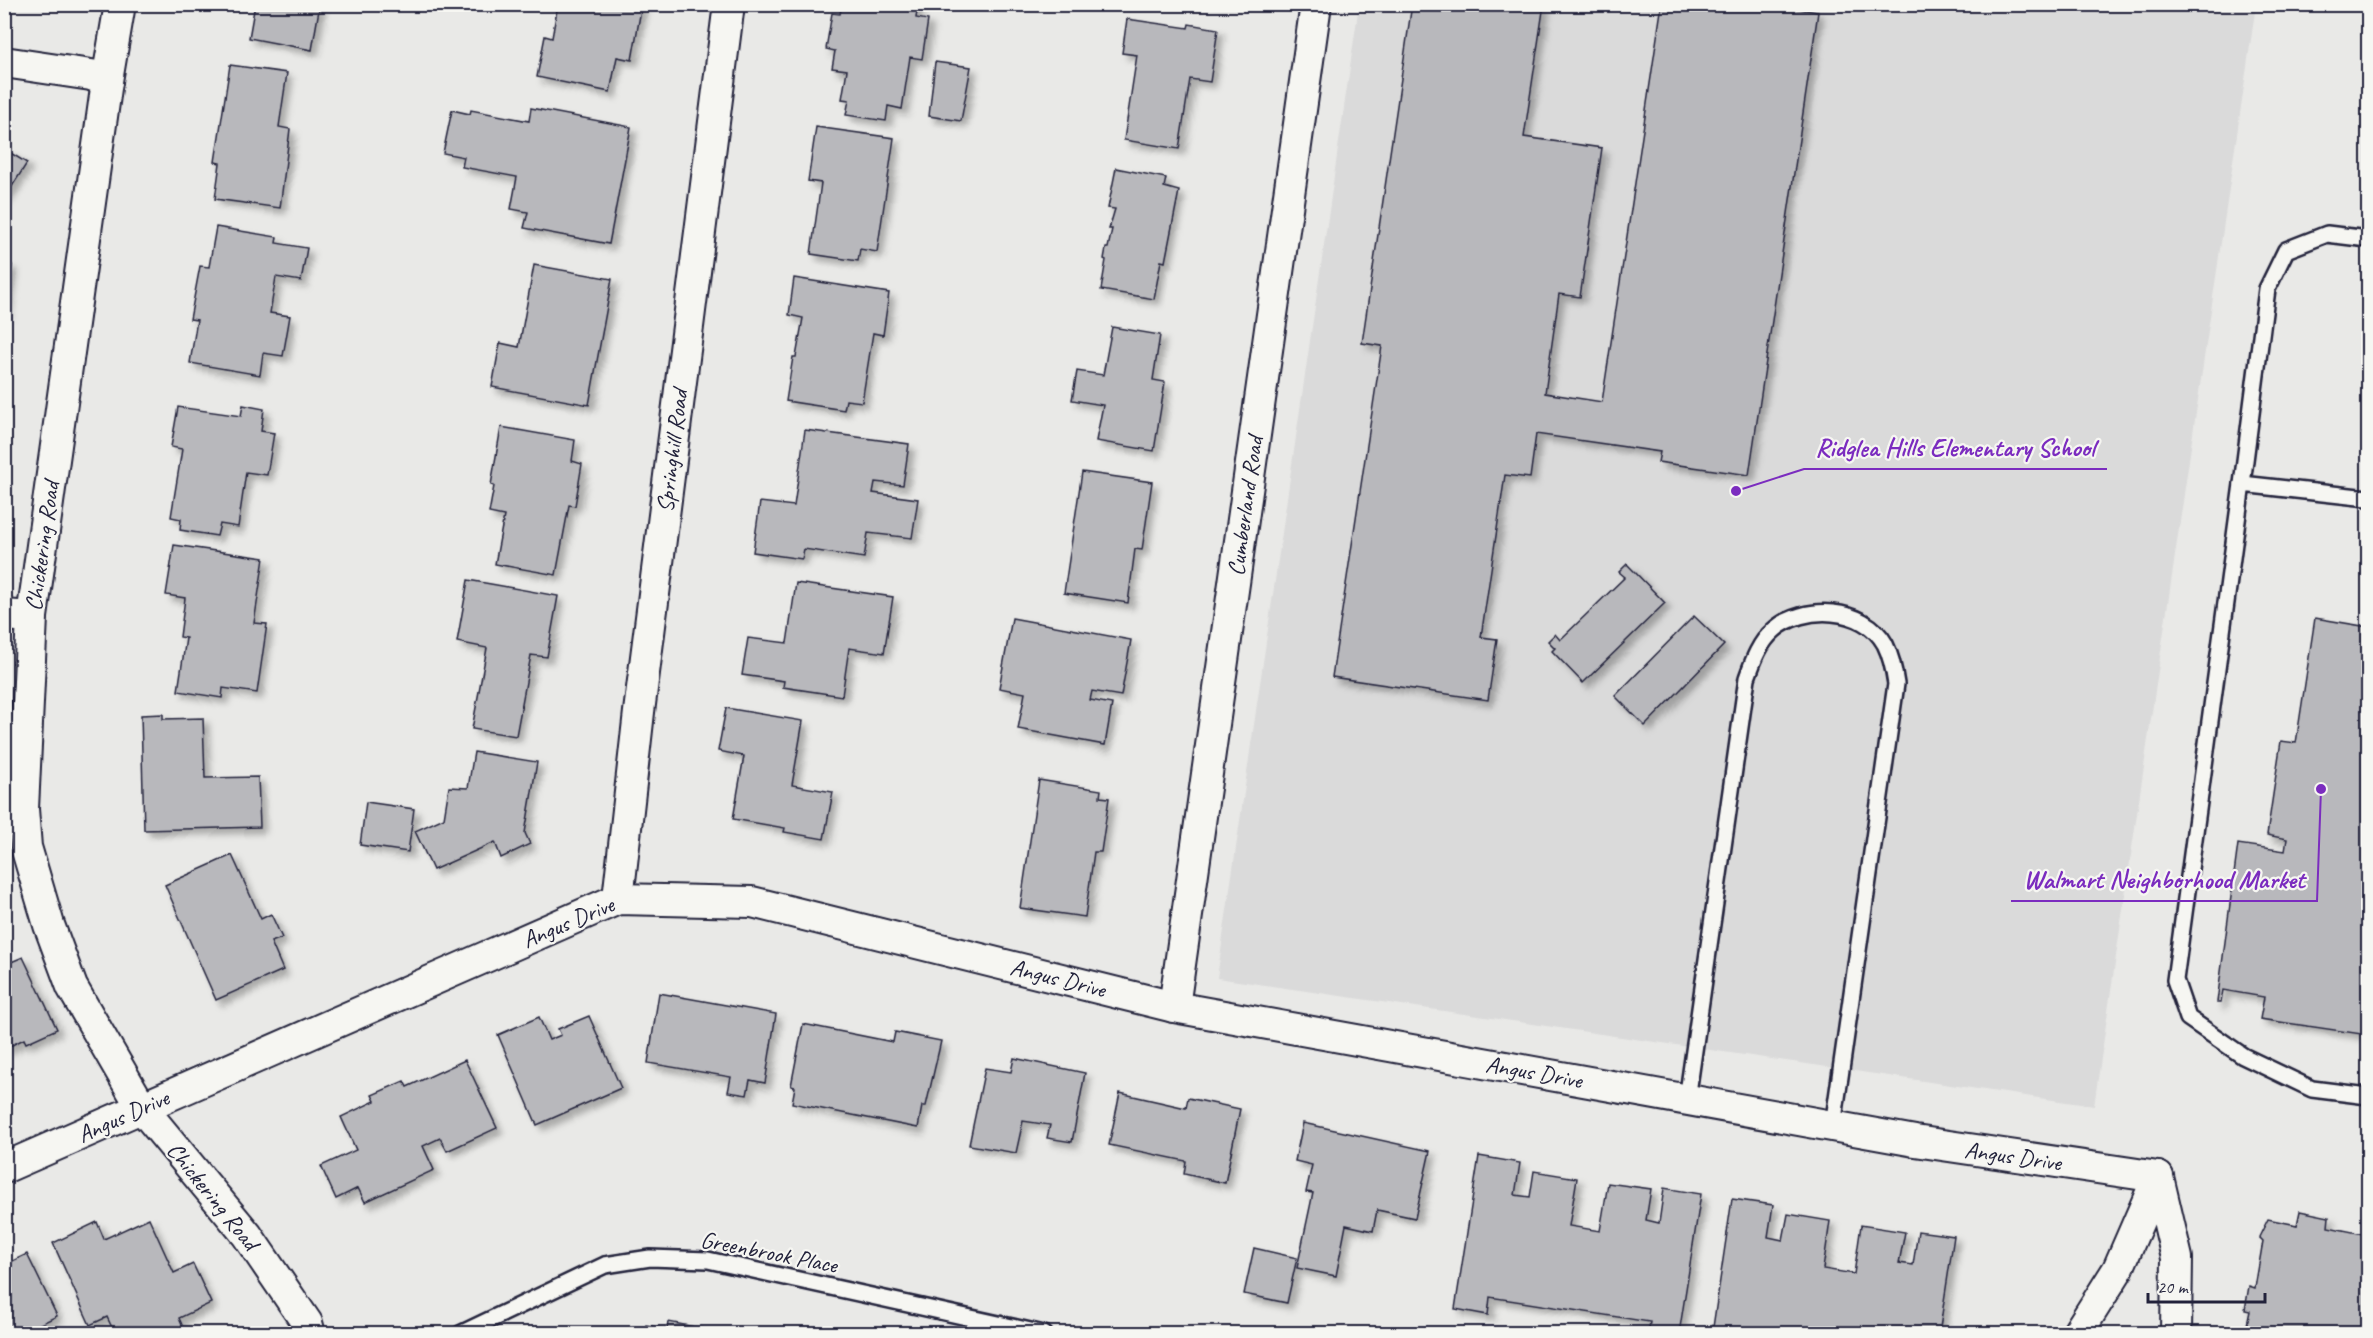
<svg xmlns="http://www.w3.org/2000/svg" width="2373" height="1338" viewBox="0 0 2373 1338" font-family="Caveat,sans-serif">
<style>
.built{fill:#dadada}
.building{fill:#b8b8bc;stroke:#22223b;stroke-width:1.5;filter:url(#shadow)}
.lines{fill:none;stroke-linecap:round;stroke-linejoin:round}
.lane-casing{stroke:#22223b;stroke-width:20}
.street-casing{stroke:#22223b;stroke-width:34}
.lane{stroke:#f6f6f2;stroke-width:15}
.street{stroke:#f6f6f2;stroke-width:30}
.labels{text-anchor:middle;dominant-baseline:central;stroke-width:4.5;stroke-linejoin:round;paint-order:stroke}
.street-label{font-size:24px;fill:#22223b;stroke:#f6f6f2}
.leader{fill:none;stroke:#7b2cbf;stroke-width:2}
.callout-dot{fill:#7b2cbf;stroke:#f6f6f2;stroke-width:2}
.callout-label{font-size:26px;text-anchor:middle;font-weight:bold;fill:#7b2cbf;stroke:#f6f6f2;stroke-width:4.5;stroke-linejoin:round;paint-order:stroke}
</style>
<defs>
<filter id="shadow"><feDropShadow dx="5.5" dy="5.5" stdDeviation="3" flood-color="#0004"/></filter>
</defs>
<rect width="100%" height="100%" fill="#e9e9e7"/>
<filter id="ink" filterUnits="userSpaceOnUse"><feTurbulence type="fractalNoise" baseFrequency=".0167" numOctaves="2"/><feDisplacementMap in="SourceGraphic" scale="12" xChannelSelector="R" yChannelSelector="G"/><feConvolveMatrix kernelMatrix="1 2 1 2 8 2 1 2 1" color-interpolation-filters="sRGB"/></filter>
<g filter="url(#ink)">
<!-- built -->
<path class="built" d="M1359 5H2256L2094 1106 1217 978Z"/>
<!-- building -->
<g class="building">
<path d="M255 4H320L312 50 249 38Z"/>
<path d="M558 4H642L632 60 617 57 610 92 537 77 545 36 552 38Z"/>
<path d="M842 4H918L916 18 928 20 922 59 910 57 902 109 888 106 886 121 846 115 849 100 842 99 847 70 832 68 835 51 826 49 832 13 840 14Z"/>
<path d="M1412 4H1544L1524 137 1602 148 1580 297 1559 294 1545 393 1602 402 1662 4H1768L1818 12 1749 475 1658 462 1660 452 1536 434 1530 478 1505 475 1481 637 1497 639 1488 700 1332 677 1382 346 1362 343Z"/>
<path d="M1127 19 1188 28 1189 24 1218 29 1210 82 1190 79 1179 149 1124 140 1137 55 1122 53Z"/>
<path d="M935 62 971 67 961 121 929 116Z"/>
<path d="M230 65 287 73 279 127 290 129 280 208 215 199 220 163 215 162Z"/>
<path d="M531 108 631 127 609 244 524 228 528 212 511 209 517 177 462 167 464 157 443 153 452 110 470 114 471 110 529 121Z"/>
<path d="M816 127 894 138 877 252 860 249 858 261 811 254 821 183 808 181Z"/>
<path d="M4 149 27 163 4 199Z"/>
<path d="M1116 168 1166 178 1164 187 1179 191 1165 262 1161 261 1154 299 1101 290 1106 260 1104 259 1106 248H1108L1112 229H1109L1115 209 1108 208Z"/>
<path d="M216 227 277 237 276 243 307 248 301 281 276 277 270 313 290 316 283 356 263 353 260 375 190 363 197 320 190 319 200 266 209 267Z"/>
<path d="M4 264 12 265 5 313H4Z"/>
<path d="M534 265 612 279 589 405 492 387 500 343 519 347Z"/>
<path d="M794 278 889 293 883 335 873 333 862 402 846 400 844 410 786 401 793 357H796L803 318 789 315Z"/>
<path d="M1112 327 1160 335 1153 380 1165 382 1154 451 1096 441 1103 405 1072 400 1077 371 1103 375Z"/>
<path d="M243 405 264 409 261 431 274 433 267 475 246 472 238 527 220 524 217 536 180 530 181 519 171 517 182 449 171 447 178 407 241 416Z"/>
<path d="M501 427 575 440 572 461 582 464 575 506 569 505 556 575 495 564 504 516 489 513 494 486 491 485Z"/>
<path d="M805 430 909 444 903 485 875 482 873 493 918 499 912 538 868 533 864 558 804 549 802 559 753 552 760 502 794 506Z"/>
<path d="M1082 472 1152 482 1142 550 1135 549 1128 603 1064 593Z"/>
<path d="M174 545 264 558 254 623 267 624 257 693 223 688 222 698 178 691 186 638 180 637 185 598 166 595Z"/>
<path d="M1627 564 1665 603 1583 683 1552 651 1555 648 1548 641 1555 634 1560 640 1625 577 1619 572Z"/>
<path d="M468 580 558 596 547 657 531 655 516 736 472 729 487 648 457 642Z"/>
<path d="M796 583 893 597 884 653 849 648 842 696 783 687 784 681 742 675 748 638 787 643Z"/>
<path d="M1694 616 1724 645 1645 726 1615 696Z"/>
<path d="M1012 618 1131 640 1121 696 1092 691 1090 700 1112 704 1105 745 1018 729 1025 693 999 688Z"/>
<path d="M2315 618 2368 627V1035L2260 1019 2264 997 2223 990 2221 1002H2217L2238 844 2285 851 2287 839 2267 835 2281 741 2296 743Z"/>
<path d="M726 708 803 721 792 785 833 792 824 839 784 832 785 828 733 819 744 756 718 751Z"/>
<path d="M163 714V719L203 718 205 778 258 777 260 827 144 830 141 715Z"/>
<path d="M474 752 537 762 525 833 530 844 501 858 495 842 433 870 415 831 444 818 449 787 468 788Z"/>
<path d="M1039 780 1101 790 1100 797 1109 798 1101 852H1094L1085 917 1020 908Z"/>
<path d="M366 802 414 809 408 852 360 845Z"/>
<path d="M232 855 261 919 271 914 282 938 271 942 283 970 216 1000 165 885Z"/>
<path d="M23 957 57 1029 26 1043 24 1039 4 1049V965Z"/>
<path d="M659 993 776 1014 765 1083 750 1080 747 1095 728 1092 731 1077 648 1063Z"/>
<path d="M589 1016 621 1088 537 1125 498 1035 539 1017 549 1040 561 1035 558 1029Z"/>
<path d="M803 1024 893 1042 895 1032 941 1041 926 1106H922L918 1128 792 1103 795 1087 791 1086Z"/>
<path d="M1014 1058 1085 1073 1072 1142 1047 1138 1050 1125 1023 1121 1016 1153 969 1145 985 1068 1011 1072Z"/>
<path d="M465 1060 497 1128 447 1151 440 1138 423 1146 434 1170 365 1202 358 1188 336 1199 321 1166 356 1150 341 1117 375 1101 372 1095 404 1081 407 1087Z"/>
<path d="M1120 1093 1186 1108 1188 1098 1240 1109 1225 1183 1184 1174 1186 1161 1109 1145Z"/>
<path d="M1303 1123 1430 1151 1415 1218 1377 1210 1373 1231 1346 1225 1336 1276 1297 1268 1313 1193 1306 1192 1312 1165 1295 1161Z"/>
<path d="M1479 1156 1520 1163 1515 1195 1530 1197 1534 1171 1577 1178 1569 1226 1600 1231 1608 1183 1651 1189 1646 1220 1659 1223 1664 1188 1701 1194 1679 1334H1648L1650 1322 1490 1297 1488 1315 1455 1309Z"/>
<path d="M1732 1199 1773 1205 1768 1237 1783 1240 1788 1214 1830 1221 1823 1269 1854 1274 1861 1225 1905 1232 1899 1263 1913 1265 1918 1231 1954 1236 1939 1334H1712Z"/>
<path d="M2300 1211 2329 1217 2328 1227 2368 1235V1334H2245L2250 1311 2245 1310 2249 1286 2255 1288 2263 1241 2259 1237 2268 1219 2297 1225Z"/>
<path d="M149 1218 174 1273 193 1264 211 1303 179 1318 186 1334H115L107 1317 90 1325 53 1243 97 1222 104 1239Z"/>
<path d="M1254 1248 1297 1258 1287 1303 1244 1294Z"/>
<path d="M27 1254 57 1316 20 1334H4V1265Z"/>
<path d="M668 1322 716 1331 725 1334H644L646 1325 667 1329Z"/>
</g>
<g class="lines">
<defs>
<g id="lane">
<path d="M2242 484 2267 289 2286 250 2327 234 2368 239"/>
<path d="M2368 498 2242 484 2175 980 2188 1018 2243 1056 2312 1089 2368 1096"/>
<path d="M1687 1100 1747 678C1753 661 1759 643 1774 630 1803 604 1864 606 1885 644 1891 656 1894 670 1896 684L1833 1126"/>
<path d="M460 1334 605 1265 650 1258 708 1260 1044 1334"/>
</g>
<g id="street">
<path d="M120 4 107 81 32 617 23 809 26 847 49 925 72 987 142 1108 247 1235 307 1323 310 1334"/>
<path d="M4 62 91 75 107 81"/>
<path d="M4 615 32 617"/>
<path d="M618 899 639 712 729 4"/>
<path d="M1174 1007 1316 4"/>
<path d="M4 1168 618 899 752 902 1174 1007 1915 1141 2158 1177"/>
<path d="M2077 1334 2118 1269 2158 1177 2177 1258 2176 1334"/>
</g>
</defs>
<!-- lane casing -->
<use href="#lane" class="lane-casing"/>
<!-- street casing -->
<use href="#street" class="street-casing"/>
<!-- lane -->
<use href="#lane" class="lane"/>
<!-- street -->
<use href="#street" class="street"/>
</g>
</g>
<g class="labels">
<!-- street labels -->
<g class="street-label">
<text transform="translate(672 451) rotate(-83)">Springhill Road</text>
<text transform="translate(1245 506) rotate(-82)">Cumberland Road</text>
<text transform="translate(42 546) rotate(-82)">Chickering Road</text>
<text transform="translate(568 922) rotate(-23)">Angus Drive</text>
<text transform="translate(1058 978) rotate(14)">Angus Drive</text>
<text transform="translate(1534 1072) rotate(10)">Angus Drive</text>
<text transform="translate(123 1116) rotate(-24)">Angus Drive</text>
<text transform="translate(2013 1156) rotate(8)">Angus Drive</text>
<text transform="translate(213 1196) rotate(51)">Chickering Road</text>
<text transform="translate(769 1252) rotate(11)">Greenbrook Place</text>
</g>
</g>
<!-- callouts -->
<path class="leader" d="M1736 491L1804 469H2107M2321 789L2317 901H2011"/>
<g class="callout-dot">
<circle cx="1736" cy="491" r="6"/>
<circle cx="2321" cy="789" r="6"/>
</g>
<g class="callout-label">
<text x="1955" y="456">Ridglea Hills Elementary School</text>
<text x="2164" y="888">Walmart Neighborhood Market</text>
</g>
<!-- margin -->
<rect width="2373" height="1338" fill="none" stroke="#f6f6f2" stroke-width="24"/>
<rect x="12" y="12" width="2349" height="1314" fill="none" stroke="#22223b" stroke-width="2" filter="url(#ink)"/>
<!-- scale -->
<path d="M2148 1293v9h117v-9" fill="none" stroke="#22223b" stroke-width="3"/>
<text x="2157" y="1293" font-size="18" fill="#22223b" stroke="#f6f6f2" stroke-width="4.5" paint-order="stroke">20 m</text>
</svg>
